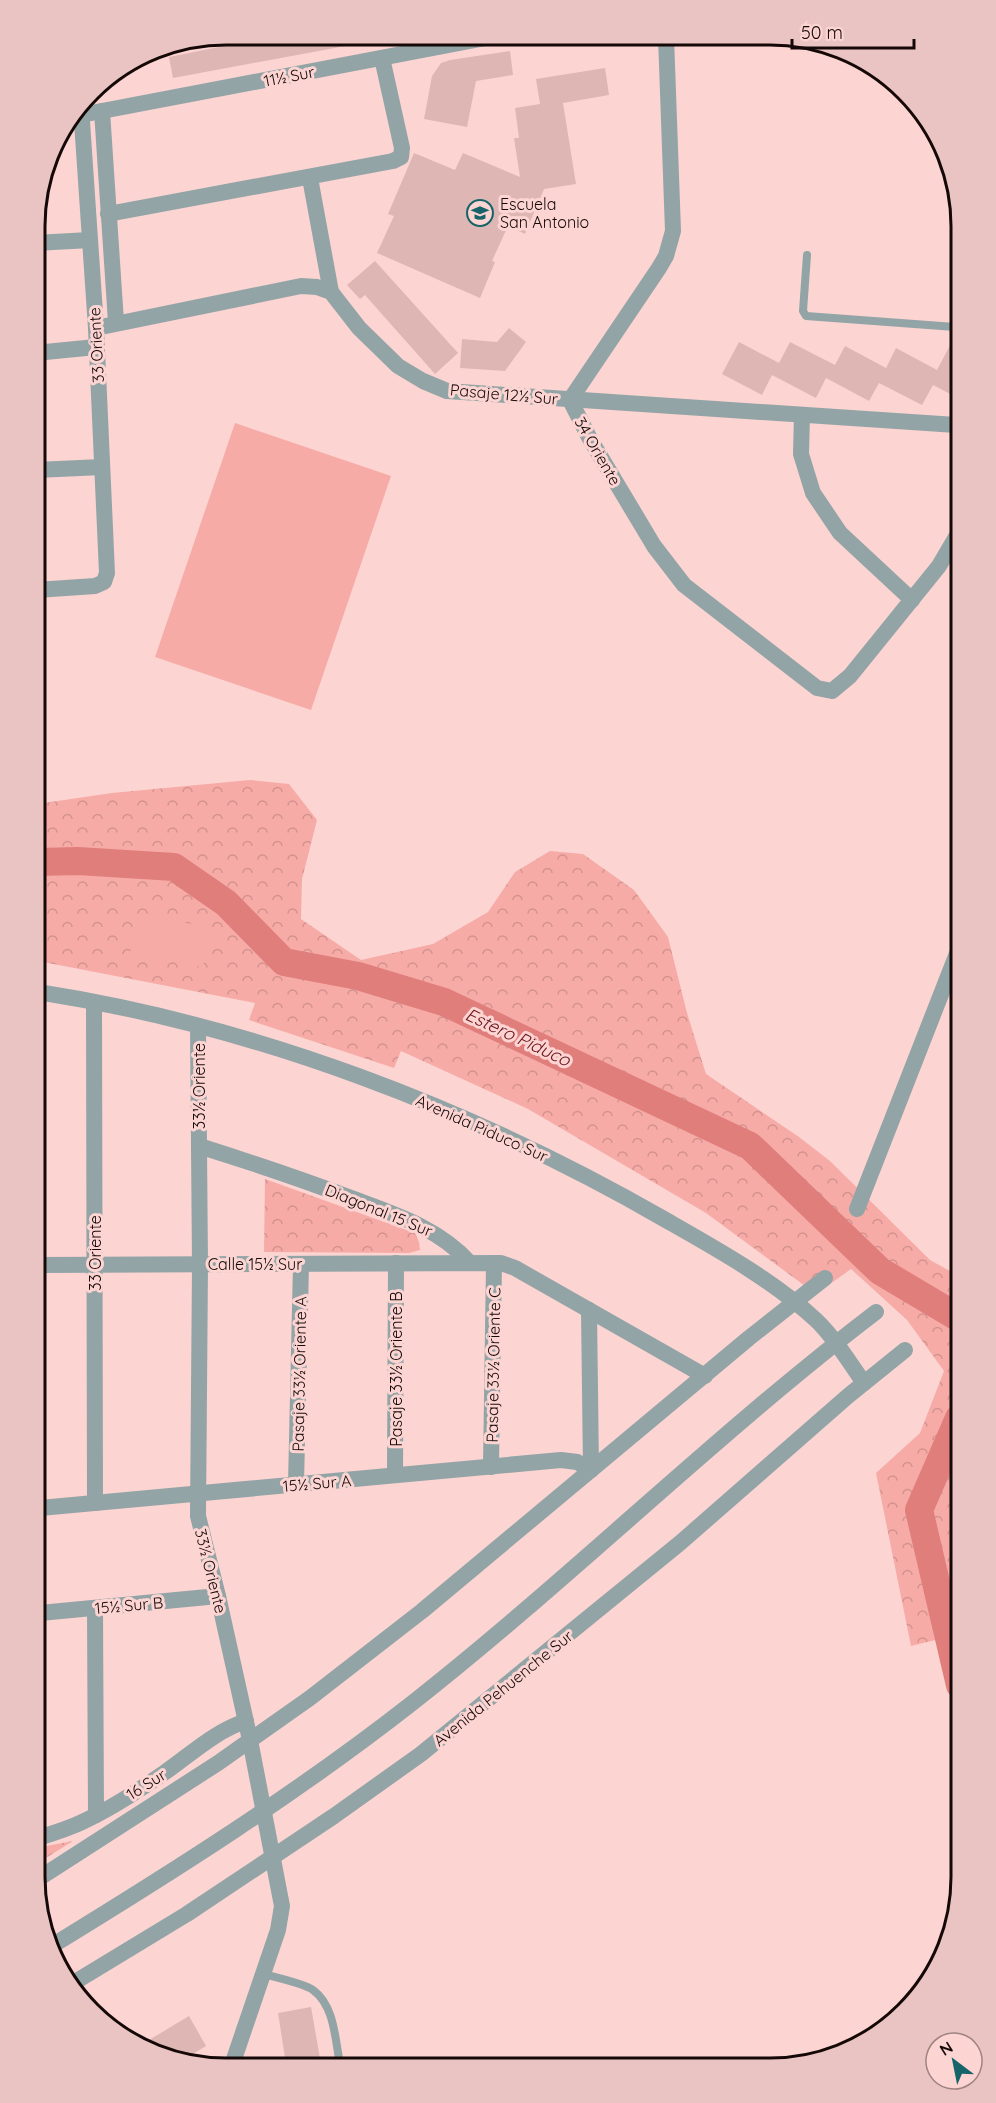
<svg xmlns="http://www.w3.org/2000/svg" width="996" height="2103" viewBox="0 0 996 2103" font-family="Quicksand,sans-serif">
<style>
.forest{fill:url(#forest-crowns)}
.garden{fill:#f7aba7}
.lines{fill:none;stroke-linecap:round;stroke-linejoin:round}
.river{stroke:#e07e7b;stroke-width:28}
.building{fill:#deb7b4}
.lane{stroke:#92a4a6;stroke-width:8}
.street{stroke:#92a4a6;stroke-width:16}
.labels{text-anchor:middle;dominant-baseline:central;stroke-width:6;stroke-linejoin:round;paint-order:stroke}
.street-label{font-size:16px;fill:#150908;stroke:#fcd4d2}
.poi-label{font-size:16px;fill:#150908;stroke:#fcd4d2;text-anchor:start}
.water-label{font-size:18px;font-style:italic;fill:#6a121a;stroke:#fcd4d2}
.rim{fill:none;stroke:#150908;stroke-width:3}
</style>
<defs>
<pattern id="forest-crowns" width="20" height="18" patternUnits="userSpaceOnUse" patternTransform="scale(1.5)"><rect width="20" height="18" fill="#f7aba7"/><path d="M2 6a3 3 0 1 1 6 0M12 15a3 3 0 1 1 6 0" fill="none" stroke="#d3928e"/></pattern>
</defs>
<rect width="100%" height="100%" fill="#fcd4d2"/>
<!-- forest -->
<g class="forest">
<path d="M250 780 289 784 317 820 302 879 301 919 361 960 433 944 488 912 515 872 550 851 583 854 634 890 668 937 687 1013 706 1074 799 1137 830 1161 930 1260 959 1276 960 1634 911 1646 876 1473 920 1433 944 1371 907 1320 851 1269 816 1294 706 1213 528 1109 401 1051 394 1068 249 1020 255 1003 38 961 37 804 112 793Z"/>
<path d="M265 1179 415 1233 419 1242 420 1250 409 1253 264 1252Z"/>
<path d="M73 1841 41 1861V1847Z"/>
</g>
<!-- garden -->
<g class="garden">
<path d="M235 423 391 476 311 710 155 657Z"/>
<path d="M137 914 210 927 203 967 130 954Z"/>
</g>
<g class="lines">
<!-- river -->
<g class="river">
<path d="M37 862 78 861 174 867 226 903 284 962 358 976 444 1002 750 1146 880 1271 959 1318"/>
<path d="M959 1418 919 1510 960 1685"/>
</g>
</g>
<!-- building -->
<g class="building">
<path d="M279 35H366L367 42 173 78 169 57Z"/>
<path d="M510 51 513 75 476 81 467 127 424 119 432 76 441 63 450 60Z"/>
<path d="M605 68 609 95 563 103 576 184 544 189 525 234 508 226 492 261 495 262 480 298 377 253 394 216 388 214 414 153 455 170 463 153 520 177 514 138H519L515 108 540 104 536 79Z"/>
<path d="M375 261 458 353 435 374 365 295 360 299 347 285Z"/>
<path d="M509 328 526 342 505 371 460 368 462 339 497 342Z"/>
<path d="M955 336 956 397 933 385 922 405 879 383 869 401 826 378 816 398 772 375 762 395 722 374 739 342 779 363 790 342 835 365 845 346 886 368 896 348 937 370Z"/>
<path d="M311 2007 321 2064H286L278 2013Z"/>
<path d="M189 2016 206 2046 181 2061 144 2043Z"/>
</g>
<g class="lines">
<!-- lane -->
<g class="lane">
<path d="M807 255 803 311 806 316 955 327"/>
<path d="M263 1974C275 1977 305 1984 313 1990 335 2006 335 2040 340 2064"/>
</g>
<!-- street -->
<g class="street">
<path d="M666 37 673 231 666 256 659 268 570 400 590 439 654 546 684 585 817 688 832 691 850 676 939 566 956 537"/>
<path d="M102 111 116 322"/>
<path d="M81 115 496 36"/>
<path d="M310 178 331 292"/>
<path d="M108 214 393 161 401 157 402 148 382 58"/>
<path d="M35 243 90 240"/>
<path d="M96 328 301 286 317 287 331 292 359 328 398 366 423 381 447 391 956 425"/>
<path d="M35 353 96 347"/>
<path d="M802 415 801 454 813 493 840 533 912 600"/>
<path d="M36 470 102 467"/>
<path d="M36 590 95 586 104 582 107 573 96 328 81 107"/>
<path d="M38 992C256 1026 473 1109 664 1219 715 1248 773 1280 816 1320 835 1338 849 1362 864 1383"/>
<path d="M94 1003 95 1503"/>
<path d="M198 1027 200 1265 198 1516 218 1596 250 1740 282 1906 278 1930 232 2065"/>
<path d="M199 1146C250 1162 301 1179 351 1198 394 1214 439 1228 470 1263"/>
<path d="M857 1209 958 951"/>
<path d="M39 1265 501 1263 515 1268 705 1376"/>
<path d="M589 1310 591 1470"/>
<path d="M491 1467 494 1263"/>
<path d="M395 1475 396 1263"/>
<path d="M296 1484 301 1264"/>
<path d="M40 1508 561 1460 577 1462 591 1470"/>
<path d="M95 1608 96 1815"/>
<path d="M40 1613 218 1596"/>
<path d="M41 1837C54 1833 67 1829 80 1823 109 1810 138 1791 164 1773 190 1755 215 1731 246 1721"/>
<path d="M41 1877 218 1763 310 1698 422 1611 749 1338 825 1278"/>
<path d="M50 1947C174 1871 296 1794 411 1704 570 1579 715 1435 876 1312"/>
<path d="M70 1985 187 1914 334 1816 421 1754 680 1543 848 1396 905 1350"/>
</g>
</g>
<!-- icons -->
<defs>
<symbol id="school-ring" viewBox="-11 -11 22 22"><circle r="9.5" fill="#fcd4d2" stroke="#16646a" stroke-width="1.5"/><path d="M0-5L7-2L0 1L-7-2ZM-4 1L0 2.5L4 1V4Q0 6-4 4Z" fill="#16646a"/></symbol>
</defs>
<g fill-rule="evenodd">
<use href="#school-ring" x="465" y="198" width="30" height="30"/>
</g>
<g class="labels">
<!-- street labels -->
<g class="street-label">
<text transform="translate(289 76) rotate(-11)">11½ Sur</text>
<text transform="translate(96 345) rotate(-93)">33 Oriente</text>
<text transform="translate(504 394) rotate(5)">Pasaje 12½ Sur</text>
<text transform="translate(598 451) rotate(60)">34 Oriente</text>
<text transform="translate(199 1086) rotate(-90)">33½ Oriente</text>
<text transform="translate(482 1128) rotate(24)">Avenida Piduco Sur</text>
<text transform="translate(379 1210) rotate(22)">Diagonal 15 Sur</text>
<text transform="translate(95 1253) rotate(-90)">33 Oriente</text>
<text x="255" y="1264">Calle 15½ Sur</text>
<text transform="translate(493 1365) rotate(-89)">Pasaje 33½ Oriente C</text>
<text transform="translate(396 1369) rotate(-90)">Pasaje 33½ Oriente B</text>
<text transform="translate(299 1374) rotate(-89)">Pasaje 33½ Oriente A</text>
<text transform="translate(317 1483) rotate(-5)">15½ Sur A</text>
<text transform="translate(211 1571) rotate(76)">33½ Oriente</text>
<text transform="translate(129 1605) rotate(-5)">15½ Sur B</text>
<text transform="translate(503 1688) rotate(-39)">Avenida Pehuenche Sur</text>
<text transform="translate(146 1784) rotate(-32)">16 Sur</text>
</g>
<!-- poi labels -->
<g class="poi-label">
<text x="500" y="204">Escuela<tspan x="500" dy="18">San Antonio</tspan></text>
</g>
<!-- water labels -->
<g class="water-label">
<text transform="translate(518 1037) rotate(25)">Estero Piduco</text>
</g>
</g>
<!-- crop -->
<path d="M0 0H996V2103H0ZM226 45H770A181 181 0 0 1 951 226V1877A181 181 0 0 1 770 2058H226A181 181 0 0 1 45 1877V226A181 181 0 0 1 226 45Z" fill="#eac4c2" fill-rule="evenodd"/>
<path class="rim" d="M226 45H770A181 181 0 0 1 951 226V1877A181 181 0 0 1 770 2058H226A181 181 0 0 1 45 1877V226A181 181 0 0 1 226 45Z"/>
<!-- north arrow -->
<g transform="translate(954 2061) rotate(328)"><circle r="28" fill="#fcd4d2" stroke="#a08381" stroke-width="1.5"/>
<path d="M0-4.5L10 22L0 15L-10 22Z" fill="#16646a"/>
<text y="-9" font-size="16" font-weight="bold" text-anchor="middle" fill="#150908">N</text>
</g>
<!-- scale -->
<path d="M792 39v9h122v-9" fill="none" stroke="#150908" stroke-width="3"/>
<text x="801" y="39" font-size="18" fill="#150908" stroke="#fcd4d2" stroke-width="4.5" paint-order="stroke">50 m</text>
</svg>
